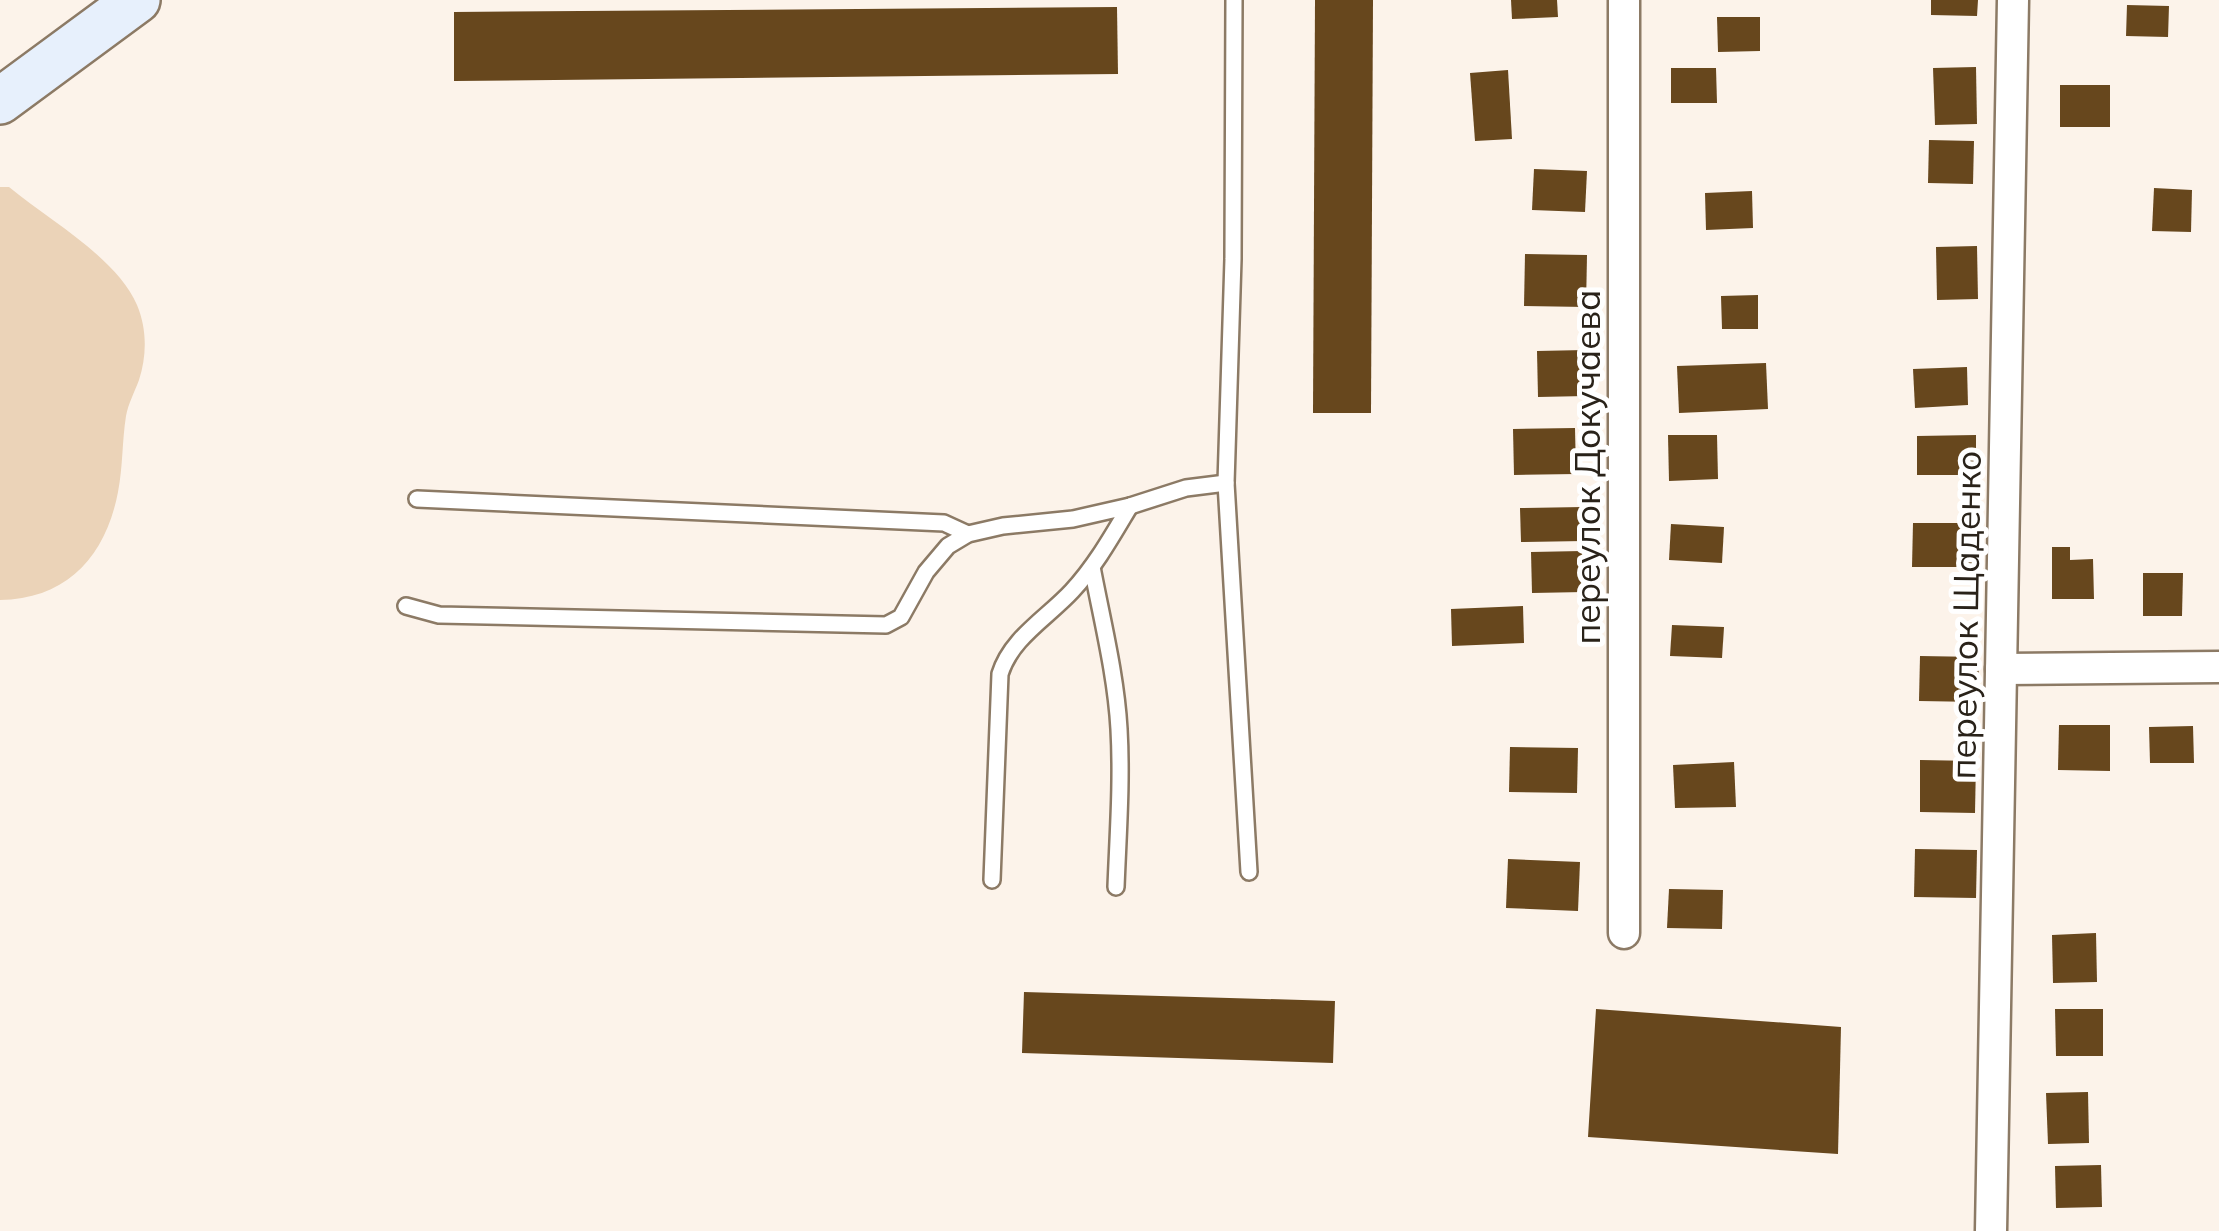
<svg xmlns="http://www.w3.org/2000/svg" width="2219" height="1231" viewBox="0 0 2219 1231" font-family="Mulish,sans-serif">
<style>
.green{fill:#ebd3b8}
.building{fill:#67471d}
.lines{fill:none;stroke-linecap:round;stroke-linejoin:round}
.service-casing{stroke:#8c7a65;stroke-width:20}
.minor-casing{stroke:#8c7a65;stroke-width:35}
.secondary-casing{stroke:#8c7a65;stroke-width:50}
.service{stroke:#fff;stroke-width:15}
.minor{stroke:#fff;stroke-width:30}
.secondary{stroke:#e7f0fc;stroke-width:45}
.labels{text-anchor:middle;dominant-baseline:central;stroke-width:10;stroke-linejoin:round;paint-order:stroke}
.street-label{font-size:35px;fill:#292219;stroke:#fff}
</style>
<rect width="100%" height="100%" fill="#fcf3ea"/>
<!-- green -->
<path class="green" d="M0 187H9C50 221 116 257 137 305 147 329 147 355 139 380 135 391 128 404 126 416 122 441 123 467 118 492 106 555 68 599 0 600Z"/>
<!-- building -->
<g class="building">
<path d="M1315 0H1373L1371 413H1313Z"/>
<path d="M1511 0H1557L1558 17 1512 19Z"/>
<path d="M1931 0H1978L1977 16 1931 15Z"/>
<path d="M2127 5 2169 6 2168 37 2126 36Z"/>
<path d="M1117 7 1118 74 454 81V12Z"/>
<path d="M1717 17H1760V51L1718 52Z"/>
<path d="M1976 67 1977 124 1935 125 1933 68Z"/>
<path d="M1671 68H1716L1717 103H1671Z"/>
<path d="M1508 70 1512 139 1475 141 1470 73Z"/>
<rect x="2060" y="85" width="50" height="42"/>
<path d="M1929 140 1974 141 1973 184 1928 183Z"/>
<path d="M1534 169 1587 171 1585 212 1532 210Z"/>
<path d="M2154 188 2192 190 2191 232 2152 231Z"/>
<path d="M1752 191 1753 228 1706 230 1705 193Z"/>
<path d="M1977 246 1978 299 1937 300 1936 247Z"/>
<path d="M1525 254 1587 255 1586 307 1524 306Z"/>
<path d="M1758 295V329H1722L1721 296Z"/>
<path d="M1585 350 1586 396 1538 397 1537 351Z"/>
<path d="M1766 363 1768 409 1679 413 1677 366Z"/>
<path d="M1967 367 1968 405 1915 408 1913 369Z"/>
<path d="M1575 428 1576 474 1514 475 1513 429Z"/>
<path d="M1668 435H1717L1718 479 1669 481Z"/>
<path d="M1976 435V475H1917V436Z"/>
<path d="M1583 507 1584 541 1521 542 1520 508Z"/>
<path d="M1913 523H1976L1975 567H1912Z"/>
<path d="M1671 524 1724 527 1722 563 1669 560Z"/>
<path d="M2052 547H2070V560L2093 559 2094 599H2052Z"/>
<path d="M1582 551 1584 592 1532 593 1531 552Z"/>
<path d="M2143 573H2183L2182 616H2143Z"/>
<path d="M1523 606 1524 643 1452 646 1451 609Z"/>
<path d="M1672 625 1724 627 1722 658 1670 656Z"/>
<path d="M1920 656 1979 657 1978 702 1919 701Z"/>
<path d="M2059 725H2110V771L2058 770Z"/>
<path d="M2193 726 2194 763H2150L2149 727Z"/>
<path d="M1510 747 1578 748 1577 793 1509 792Z"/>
<path d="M1920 760 1976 761 1975 813 1920 812Z"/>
<path d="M1734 762 1736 807 1675 808 1673 765Z"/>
<path d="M1915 849 1977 850 1976 898 1914 897Z"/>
<path d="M1508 859 1580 862 1578 911 1506 908Z"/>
<path d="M1669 889 1723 890 1722 929 1667 928Z"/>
<path d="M2096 933 2097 982 2053 983 2052 935Z"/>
<path d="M1024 992 1335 1001 1333 1063 1022 1053Z"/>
<path d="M1596 1009 1841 1027 1838 1154 1588 1137Z"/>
<path d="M2055 1009H2103V1056H2056Z"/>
<path d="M2088 1092 2089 1143 2048 1144 2046 1093Z"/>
<path d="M2101 1165 2102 1207 2056 1208 2055 1166Z"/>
</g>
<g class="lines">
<defs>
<g id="service">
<path d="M1234 0 1233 259 1226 483 1249 872"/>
<path d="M417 499 944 523 968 534"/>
<path d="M1092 567C1102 620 1116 675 1119 729 1122 782 1118 834 1116 887"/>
<path d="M406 606 439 615 886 625 901 617 926 572 948 546 968 534 1003 526 1073 519 1130 506 1186 488 1226 483"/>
<path d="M992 880 1000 674C1011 638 1047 618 1072 591 1096 565 1112 536 1130 506"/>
</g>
<g id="minor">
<path d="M1624 0V933"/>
<path d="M2001 669 2219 667"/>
<path d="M1991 1231 2013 0"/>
</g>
<path id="secondary" d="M0 101 137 0"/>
</defs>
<!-- service casing -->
<use href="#service" class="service-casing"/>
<!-- minor casing -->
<use href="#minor" class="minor-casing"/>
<!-- secondary casing -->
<use href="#secondary" class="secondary-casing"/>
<!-- service -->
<use href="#service" class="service"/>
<!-- minor -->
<use href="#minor" class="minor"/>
<!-- secondary -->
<use href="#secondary" class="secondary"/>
</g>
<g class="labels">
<!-- street labels -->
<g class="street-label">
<text transform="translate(1587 467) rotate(-90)">переулок Докучаева</text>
<text transform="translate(1965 615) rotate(-89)">переулок Щаденко</text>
</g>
</g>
</svg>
